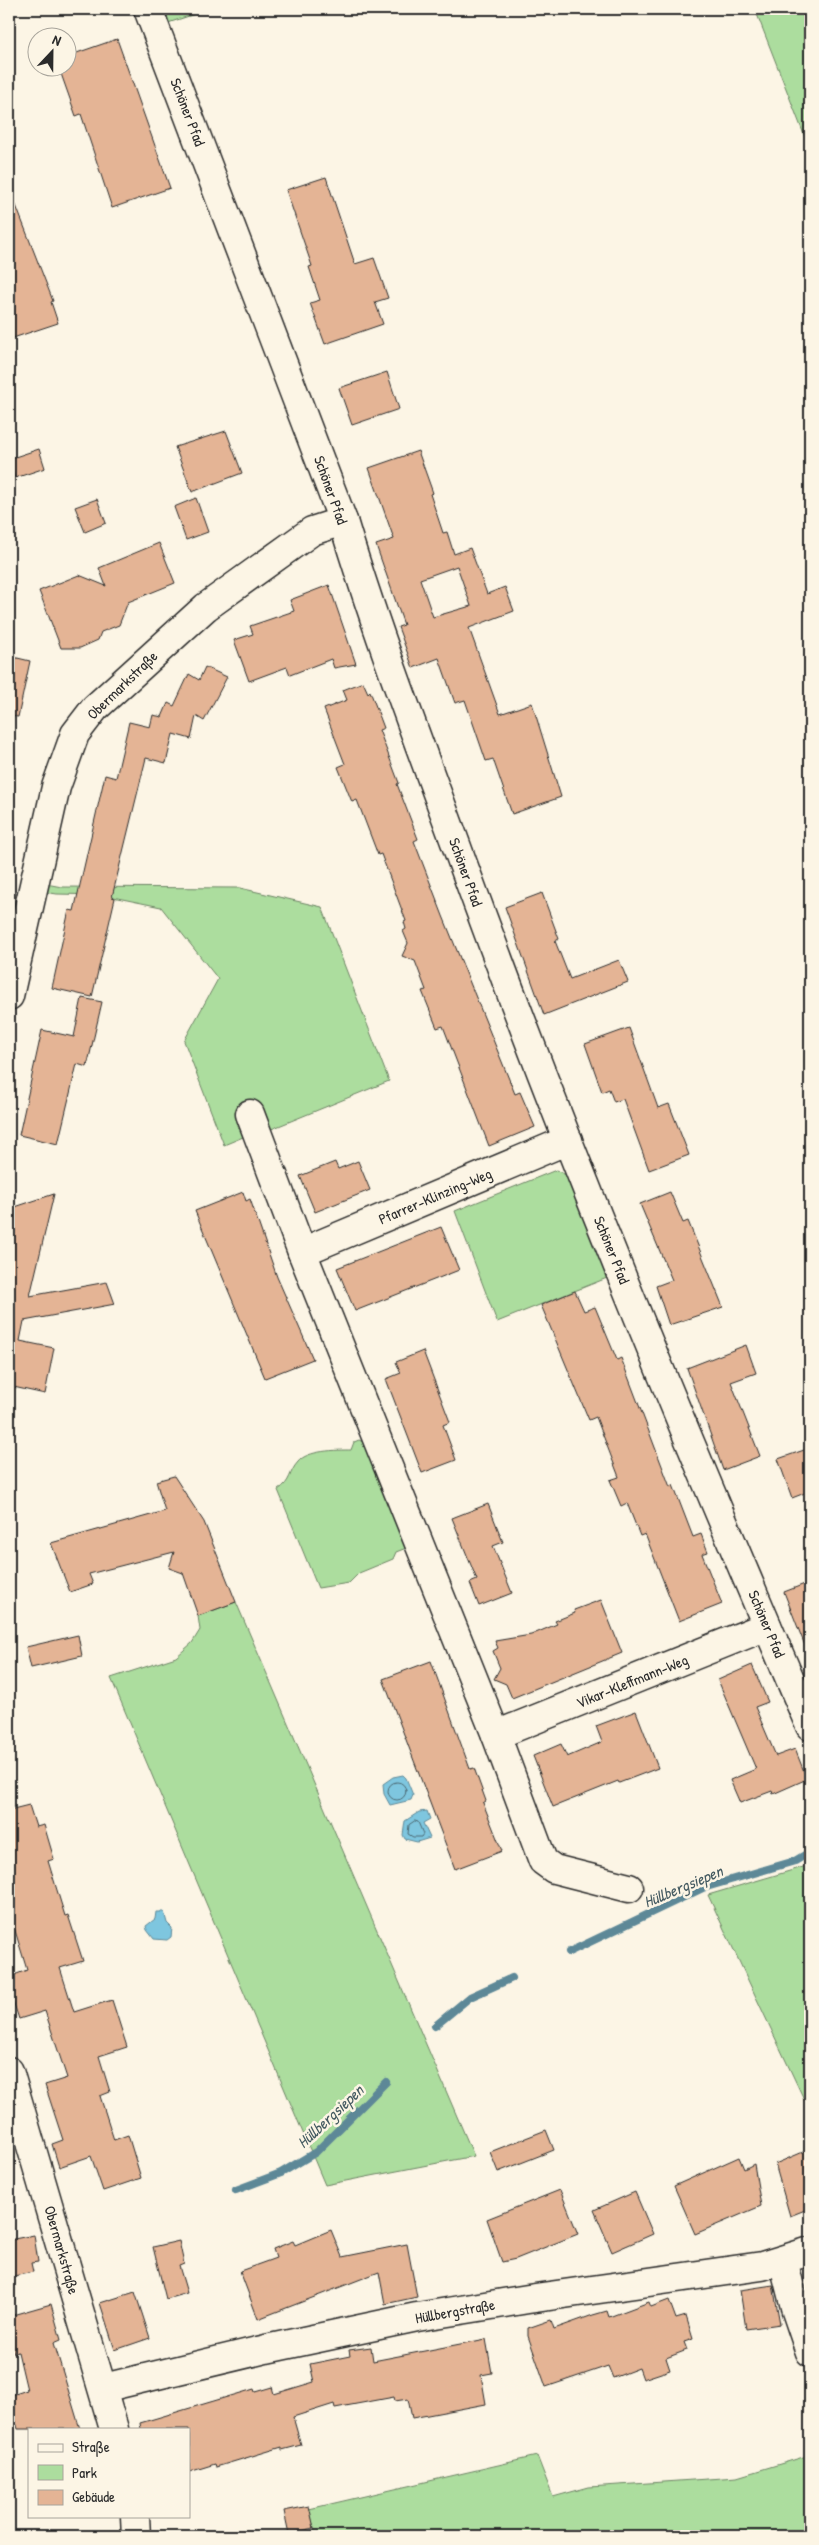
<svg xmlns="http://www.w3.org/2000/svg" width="819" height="2545" viewBox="0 0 819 2545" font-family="'Patrick Hand',sans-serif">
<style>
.green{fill:#acdd9e;stroke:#6c8464}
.water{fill:#7ec6df;stroke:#5d8897}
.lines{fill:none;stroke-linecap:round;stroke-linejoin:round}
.shore{stroke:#4c6973;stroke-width:1}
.stream{stroke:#5d8897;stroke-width:8}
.building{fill:#e4b495;stroke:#2b2b2b;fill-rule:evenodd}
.minor-casing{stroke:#2b2b2b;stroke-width:31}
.minor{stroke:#fcf5e5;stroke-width:28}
.labels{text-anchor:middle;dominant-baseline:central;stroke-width:5;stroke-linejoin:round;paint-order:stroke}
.street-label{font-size:15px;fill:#2b2b2b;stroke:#fcf5e5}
.water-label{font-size:16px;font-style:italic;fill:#445a61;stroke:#fcf5e5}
</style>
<rect width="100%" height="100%" fill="#fcf5e5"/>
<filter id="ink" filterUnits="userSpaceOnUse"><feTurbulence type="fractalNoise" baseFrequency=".02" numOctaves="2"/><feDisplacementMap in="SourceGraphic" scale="10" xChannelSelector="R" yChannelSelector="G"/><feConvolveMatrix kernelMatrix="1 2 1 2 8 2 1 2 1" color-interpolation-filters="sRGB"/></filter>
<g filter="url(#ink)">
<!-- green -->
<g class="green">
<path d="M167 9H210L168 23Z"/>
<path d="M755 9H810V150Z"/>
<path d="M46 884 62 887 240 888 322 907 389 1081 264 1132 262 1129 224 1145 184 1041 218 979 161 907 103 895 57 894 44 892Z"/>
<path d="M556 1170 568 1176 607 1278 497 1322 455 1211Z"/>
<path d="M359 1440 365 1443 414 1545 396 1552 393 1559 359 1573 349 1583 318 1588 278 1490C292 1481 288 1473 298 1462 307 1450 337 1450 351 1450L354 1442Z"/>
<path d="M236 1602 474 2156 325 2185 111 1678 176 1657 192 1643 200 1630 198 1616Z"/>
<path d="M810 1865V2112L708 1895Z"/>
<path d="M810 2455V2536H316L309 2509 537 2456 553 2497 589 2487 737 2477Z"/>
</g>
<!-- water -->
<g class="water">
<path d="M403 1775 406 1778 413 1795 411 1800 390 1805 384 1794 383 1784 393 1777Z"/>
<path d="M427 1811 430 1819 423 1823 430 1838 417 1842 405 1839 403 1835 405 1821 419 1812Z"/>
<path d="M156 1912H164L167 1923 172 1928 171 1937 167 1940 154 1939 147 1930 146 1926 155 1919Z"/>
</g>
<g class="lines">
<!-- shore -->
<g class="shore">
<circle cx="397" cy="1791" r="9"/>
<path d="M415 1821 418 1822 423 1834 421 1837H413L408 1834 409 1825Z"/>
</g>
<!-- stream -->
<g class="stream">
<path d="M569 1952 703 1888 795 1861 810 1852"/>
<path d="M435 2026 470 1997 512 1978"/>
<path d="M236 2190 281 2173 316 2152 386 2082"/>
</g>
</g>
<!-- building -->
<g class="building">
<path d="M117 39 170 188 112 208 81 114 76 116 59 68H68V56Z"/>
<path d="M326 177 355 264 374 258 388 298 375 302 383 324 325 344 310 303 320 300 309 267 312 266 286 190Z"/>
<path d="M10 190 53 301 51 302 58 323 13 338 9 326Z"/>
<path d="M387 372 399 409 352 425 339 388Z"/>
<path d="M226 431 242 473 192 492 175 447Z"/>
<path d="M39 449 45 468 15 478 9 459Z"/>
<path d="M418 451 433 493 430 494 443 533 447 532 454 554 470 548 487 594 505 587 514 611 469 628 500 714 532 703 561 797 512 814 493 759 486 761 465 700 455 703 439 658 413 668 398 627 404 625 376 545 394 539 369 468ZM457 566 471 606 433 617 420 579Z"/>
<path d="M196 498 208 532 186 540 174 507Z"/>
<path d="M97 499 106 523 85 532 75 507Z"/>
<path d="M159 543 175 583 128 602 119 625 101 632 98 640 80 648H61L39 591 79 575 106 586 99 568Z"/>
<path d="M329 585 356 664 334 668 331 659 290 675 287 667 249 681 234 640 253 634 250 626 294 611 290 600Z"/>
<path d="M9 656 30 661 18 717 9 716Z"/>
<path d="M205 667 227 677 204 721 196 716 191 739 173 734 166 763 146 758 112 897 115 898 92 997 52 988 69 910 74 911 105 775 116 778 129 722 150 727 153 715 162 717 168 703 174 706 189 674 199 680Z"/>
<path d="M363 682 368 693 370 691 384 728 379 730 399 783 397 784 418 839 414 841 443 916 515 1094 520 1092 535 1127 489 1146 443 1026 437 1028 422 991 426 990 415 961 402 956 408 943 403 931 406 929 404 922 406 921 381 854 378 855 357 800 352 802 338 767 345 764 324 709 347 700 343 690Z"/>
<path d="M542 893 559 939 555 941 570 979 619 960 628 982 544 1015 505 907Z"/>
<path d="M82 998 102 1002 87 1067 77 1064 58 1144 19 1135 42 1030 74 1037Z"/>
<path d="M629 1028 658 1108 669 1104 689 1155 649 1170 623 1099 614 1102 609 1089 602 1092 585 1044Z"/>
<path d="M358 1161 370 1190 315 1212 300 1176 335 1162 338 1169Z"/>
<path d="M243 1192 246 1201 250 1199 277 1277 313 1359 265 1378 195 1211Z"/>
<path d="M670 1192 683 1223 688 1221 723 1307 669 1325 656 1286 672 1280 640 1204Z"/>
<path d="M54 1194 30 1296 107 1282 115 1304 24 1321 20 1341 54 1348 45 1394 9 1386V1209Z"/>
<path d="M441 1227 459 1270 355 1311 337 1268Z"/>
<path d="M575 1291 584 1311 595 1307 617 1360 621 1358 670 1487 673 1485 693 1537 701 1534 708 1552 702 1554 722 1604 679 1621 645 1534 640 1536 627 1503 621 1506 610 1480 619 1477 596 1417 589 1420 541 1305Z"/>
<path d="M746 1345 756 1373 731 1382 760 1456 723 1470 687 1368Z"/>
<path d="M423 1351 450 1422 443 1425 456 1460 422 1473 386 1379 401 1373 396 1362Z"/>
<path d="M810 1448V1491L792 1498 778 1459Z"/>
<path d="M174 1476 204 1522 236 1602 198 1616 183 1573 169 1568 174 1552 89 1574 93 1584 70 1592 51 1543 165 1511 156 1481Z"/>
<path d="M488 1504 503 1542 493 1546 512 1593 479 1606 470 1583 477 1580 452 1518Z"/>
<path d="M810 1582V1656H809L784 1592Z"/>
<path d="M601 1600 622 1653 512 1698 506 1684 494 1679 500 1668 493 1651 498 1648 495 1641 531 1635 557 1624 555 1621 575 1613 574 1610Z"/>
<path d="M78 1635 82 1656 31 1668 26 1647Z"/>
<path d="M431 1661 470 1769 474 1768 486 1801 483 1803 502 1851 455 1869 383 1679Z"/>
<path d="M752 1665 768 1702 755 1707 776 1756 795 1749 807 1779 773 1794 772 1791 740 1803 730 1780 756 1769 718 1680Z"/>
<path d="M636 1711 658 1768 619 1783 618 1781 553 1807 533 1756 561 1744 567 1757 602 1742 596 1726Z"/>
<path d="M29 1805 36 1827 44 1825 54 1859 48 1861 65 1916 68 1915 83 1961 60 1968 74 2012 112 2000 127 2047 99 2056 110 2092 100 2096 114 2140 128 2135 141 2178 103 2191 91 2156 59 2167 52 2144 63 2140 45 2085 67 2078 45 2011 19 2019 12 1998 9 1996V1977L27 1970 9 1911V1810Z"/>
<path d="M546 2130 554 2150 498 2172 490 2152Z"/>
<path d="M810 2149V2208L790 2216 775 2164Z"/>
<path d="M739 2157 744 2169 754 2164 761 2206 695 2234 674 2186Z"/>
<path d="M560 2190 578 2234 516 2259 502 2262 487 2219Z"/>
<path d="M635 2192 653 2234 612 2252 594 2210Z"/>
<path d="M331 2230 342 2257 407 2244 417 2297 385 2304 379 2272 258 2319 240 2271 276 2258 273 2249 293 2241 295 2245Z"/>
<path d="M34 2235 38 2262 31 2263 33 2272 9 2277V2240Z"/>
<path d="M179 2241 184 2264 179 2266 187 2293 166 2299 153 2247Z"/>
<path d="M773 2285 780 2324 746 2329 740 2290Z"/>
<path d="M135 2292 150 2338 115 2350 100 2303Z"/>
<path d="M669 2300 676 2319 686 2316 693 2339 684 2342 687 2350 666 2358 670 2370 643 2379 639 2368 613 2378 608 2366 546 2387 528 2336V2328L551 2320 554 2329 593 2315 607 2311 609 2317 649 2302 651 2307Z"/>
<path d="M51 2304 61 2340 54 2343 80 2429H18L9 2396 27 2390 18 2352 14 2353 9 2336V2316Z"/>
<path d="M486 2339 492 2373 481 2375 486 2404 412 2418 408 2399 395 2401 394 2397 335 2408 334 2404 293 2417 301 2445 282 2450V2447L216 2467 215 2464 189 2472V2429H141L140 2423 254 2389 255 2392 272 2387 274 2394 314 2382 310 2364 350 2356 349 2350 371 2347 373 2361Z"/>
<path d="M309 2506 314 2528 289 2534 284 2511Z"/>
</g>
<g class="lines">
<defs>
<g id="minor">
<path d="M148 9 343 521C378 637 422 751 463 864 569 1155 688 1442 810 1726"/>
<path d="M9 996 56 787 75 734 95 708 206 607 312 531 343 521"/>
<path d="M250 1114 302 1252 496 1735 543 1861 554 1869 629 1888"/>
<path d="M302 1252 568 1140"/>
<path d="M496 1735 767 1626"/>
<path d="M9 2071 114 2429"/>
<path d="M783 2260 796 2311 810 2352"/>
<path d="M103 2388 266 2349 417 2317 528 2299 762 2266 810 2251"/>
<path d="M135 2516 136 2536"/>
</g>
</defs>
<!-- minor casing -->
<use href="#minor" class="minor-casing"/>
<!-- minor -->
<use href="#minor" class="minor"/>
</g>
</g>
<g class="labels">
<!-- street labels -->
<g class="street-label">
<text transform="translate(188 112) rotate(69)">Schöner Pfad</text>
<text transform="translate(331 490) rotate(70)">Schöner Pfad</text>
<text transform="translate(122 685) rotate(-44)">Obermarkstraße</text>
<text transform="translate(466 872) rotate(70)">Schöner Pfad</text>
<text transform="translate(435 1196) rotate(-23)">Pfarrer-Klinzing-Weg</text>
<text transform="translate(612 1250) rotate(68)">Schöner Pfad</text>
<text transform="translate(767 1624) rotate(67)">Schöner Pfad</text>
<text transform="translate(632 1681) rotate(-22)">Vikar-Kleffmann-Weg</text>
<text transform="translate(62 2250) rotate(74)">Obermarkstraße</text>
<text transform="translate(455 2311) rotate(-10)">Hüllbergstraße</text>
</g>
<!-- water labels -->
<g class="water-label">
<text transform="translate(683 1886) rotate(-23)">Hüllbergsiepen</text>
<text transform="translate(330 2116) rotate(-43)">Hüllbergsiepen</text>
</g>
</g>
<!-- margin -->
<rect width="819" height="2545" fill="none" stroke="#fcf5e5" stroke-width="30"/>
<rect x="15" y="15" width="789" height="2515" fill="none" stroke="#2b2b2b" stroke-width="2" filter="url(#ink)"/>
<!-- legend -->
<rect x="28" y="2428" width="162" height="90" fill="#fcf5e5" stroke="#a8a49b"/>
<rect x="38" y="2444" width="25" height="8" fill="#fcf5e5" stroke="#a8a49b"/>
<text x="72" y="2452" font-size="15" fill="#2b2b2b">Straße</text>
<rect x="38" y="2465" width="25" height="15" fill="#acdd9e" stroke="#a8a49b"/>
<text x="72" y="2478" font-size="15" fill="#2b2b2b">Park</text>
<rect x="38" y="2490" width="25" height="15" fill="#e4b495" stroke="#a8a49b"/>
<text x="72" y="2502" font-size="15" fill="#2b2b2b">Gebäude</text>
<!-- north arrow -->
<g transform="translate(52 52) rotate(22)"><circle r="24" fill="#fcf5e5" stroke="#a8a49b"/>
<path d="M0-4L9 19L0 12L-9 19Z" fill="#2b2b2b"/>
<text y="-8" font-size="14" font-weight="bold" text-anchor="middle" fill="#2b2b2b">N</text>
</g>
</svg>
